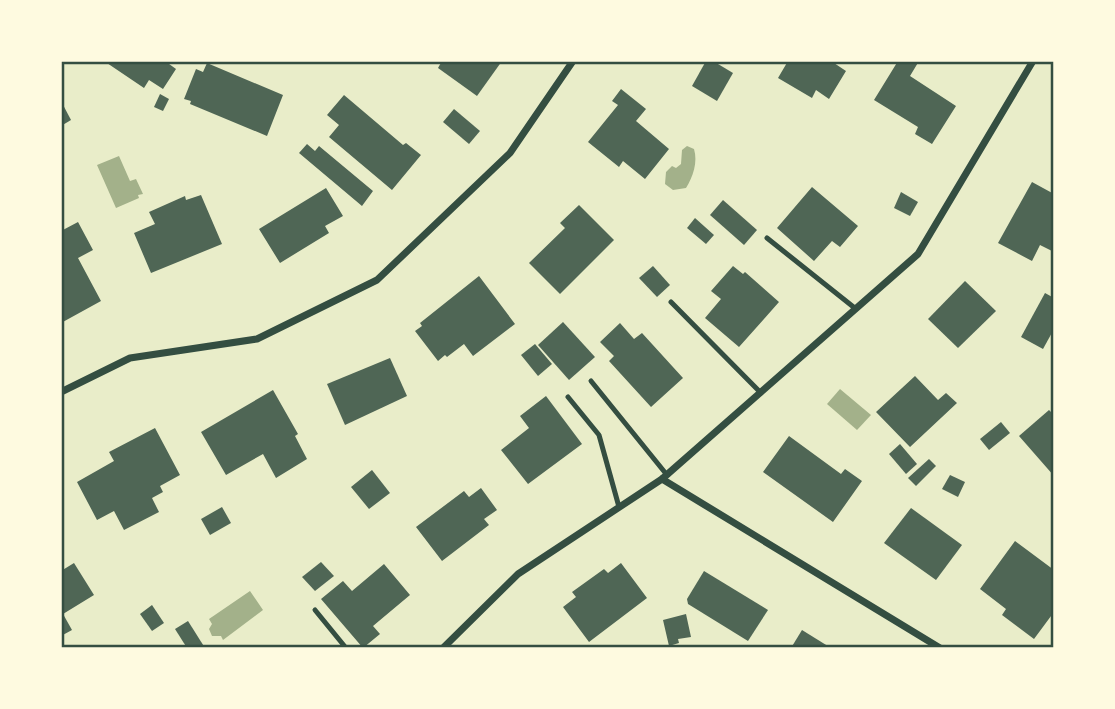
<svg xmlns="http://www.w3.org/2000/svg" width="1115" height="709" viewBox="0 0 1115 709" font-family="Overpass,sans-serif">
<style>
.water{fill:#a3b18a}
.building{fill:#4f6655}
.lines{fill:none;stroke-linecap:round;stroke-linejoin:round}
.service{stroke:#344e41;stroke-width:5}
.minor{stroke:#344e41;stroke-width:7}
.neatline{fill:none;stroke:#344e41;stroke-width:2.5}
</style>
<rect width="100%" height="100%" fill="#e9edc9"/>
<!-- water -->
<g class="water">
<path d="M687 146 694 149C698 162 693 177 686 188L673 190 665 184 666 172 672 166 676 168 681 164 682 150Z"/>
<path d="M119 156 130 181 136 179 143 194 138 195 139 198 116 208 97 165Z"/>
<path d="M840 389 871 415 857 430 827 404Z"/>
<path d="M250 591 263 610 223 640 221 636H212L209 629 212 624 209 619Z"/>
</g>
<!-- building -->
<g class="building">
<path d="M104 61H165L176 69 163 89 149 80 144 88Z"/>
<path d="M442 61H502L477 96 438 68Z"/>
<path d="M706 61H713L733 73 717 101 692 86Z"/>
<path d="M788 61H831L846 71 829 99 816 90 812 98 778 78Z"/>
<path d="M898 61H919L910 76 956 106 932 144 915 134 918 127 874 100Z"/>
<path d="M207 63 283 95 267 136 190 104 191 101 184 99 196 69 203 72Z"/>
<path d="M621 89 646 109 636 121 669 149 645 179 623 161 619 167 588 142 618 105 612 101Z"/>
<path d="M160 94 169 99 163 111 154 107Z"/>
<path d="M344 95 403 145 406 143 421 155 392 190 329 137 339 125 327 115Z"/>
<path d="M61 101 71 120 61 126Z"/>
<path d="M454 109 480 131 469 144 443 122Z"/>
<path d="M307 144 315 151 319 146 373 191 362 206 299 153Z"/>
<path d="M1032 182 1054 194V252L1040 245 1032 261 998 243Z"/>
<path d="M812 187 858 226 840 247 832 241 814 261 777 228Z"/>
<path d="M326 188 343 216 325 226 329 233 280 263 259 229Z"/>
<path d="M901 192 918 202 910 216 894 208Z"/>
<path d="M201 195 222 244 151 273 134 233 155 224 149 212 185 196 186 200Z"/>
<path d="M723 200 757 230 744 245 710 215Z"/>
<path d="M579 205 614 240 560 294 529 263 565 228 560 223Z"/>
<path d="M695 218 714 235 706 244 687 228Z"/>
<path d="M78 222 93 250 78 258 101 301 61 323V231Z"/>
<path d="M653 266 670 285 657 297 639 278Z"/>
<path d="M733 266 743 274 745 272 779 302 739 347 705 318 721 299 711 291Z"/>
<path d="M479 276 515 324 473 356 464 344 447 357 445 355 438 361 415 331 422 326 420 323Z"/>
<path d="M965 281 996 311 958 348 928 319Z"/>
<path d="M1045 293 1054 298V329L1043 349 1021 337Z"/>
<path d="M563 322 595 357 569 380 538 345Z"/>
<path d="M620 323 634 339 642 333 683 378 651 407 609 361 614 356 600 342Z"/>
<path d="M535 344 552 364 538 376 521 355Z"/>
<path d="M390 358 407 396 345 425 327 384Z"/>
<path d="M915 376 938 400 946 393 957 403 910 447 876 412Z"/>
<path d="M273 390 298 434 295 436 307 459 276 478 263 454 226 475 201 432Z"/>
<path d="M546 396 582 444 528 484 501 450 529 428 520 416Z"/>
<path d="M1049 410 1054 415V476L1019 436Z"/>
<path d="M1001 422 1010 433 989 450 980 439Z"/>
<path d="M155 428 180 475 160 486 163 492 152 498 159 512 124 530 114 511 97 520 77 482 114 461 109 452Z"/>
<path d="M789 436 841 474 845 469 862 481 833 522 763 472Z"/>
<path d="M900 444 917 464 906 474 889 454Z"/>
<path d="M929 459 936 466 916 486 908 478Z"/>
<path d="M372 470 390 493 369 509 351 487Z"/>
<path d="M950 475 965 482 958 497 942 489Z"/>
<path d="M481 488 497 510 484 519 489 525 442 561 416 527 464 491 469 497Z"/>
<path d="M222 507 231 523 210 535 201 519Z"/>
<path d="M911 508 962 545 936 580 884 543Z"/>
<path d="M1015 541 1054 570V612L1034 639 1002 615 1006 609 980 589Z"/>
<path d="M321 562 334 576 315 591 302 577Z"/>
<path d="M74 563 94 595 63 614 72 630 61 636V571Z"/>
<path d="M621 563 647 598 589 642 563 607 576 597 572 592 604 569 608 573Z"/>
<path d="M384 564 410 595 373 626 380 634 363 648 321 599 343 581 352 591Z"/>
<path d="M704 571 768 610 748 641 688 604 687 599Z"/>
<path d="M152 605 164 623 152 631 140 614Z"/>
<path d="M686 614 691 637 678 639 679 643 669 646 663 620Z"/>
<path d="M188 621 205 648H187L175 629Z"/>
<path d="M802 630 831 648H791Z"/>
</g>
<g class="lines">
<!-- service -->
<g class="service">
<path d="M767 238 856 309"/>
<path d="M671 302 761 393"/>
<path d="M591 381 667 475"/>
<path d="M568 397 599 435 619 507"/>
<path d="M315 610 346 648"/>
</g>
<!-- minor -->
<g class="minor">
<path d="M61 392 130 358 257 339 377 280 510 153 573 61"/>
<path d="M662 479 940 648"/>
<path d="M443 648 518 574 662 479 918 254 1033 61"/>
</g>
</g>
<!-- border -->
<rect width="1115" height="709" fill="none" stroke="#fefae0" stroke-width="126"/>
<rect x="63" y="63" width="989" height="583" class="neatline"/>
</svg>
